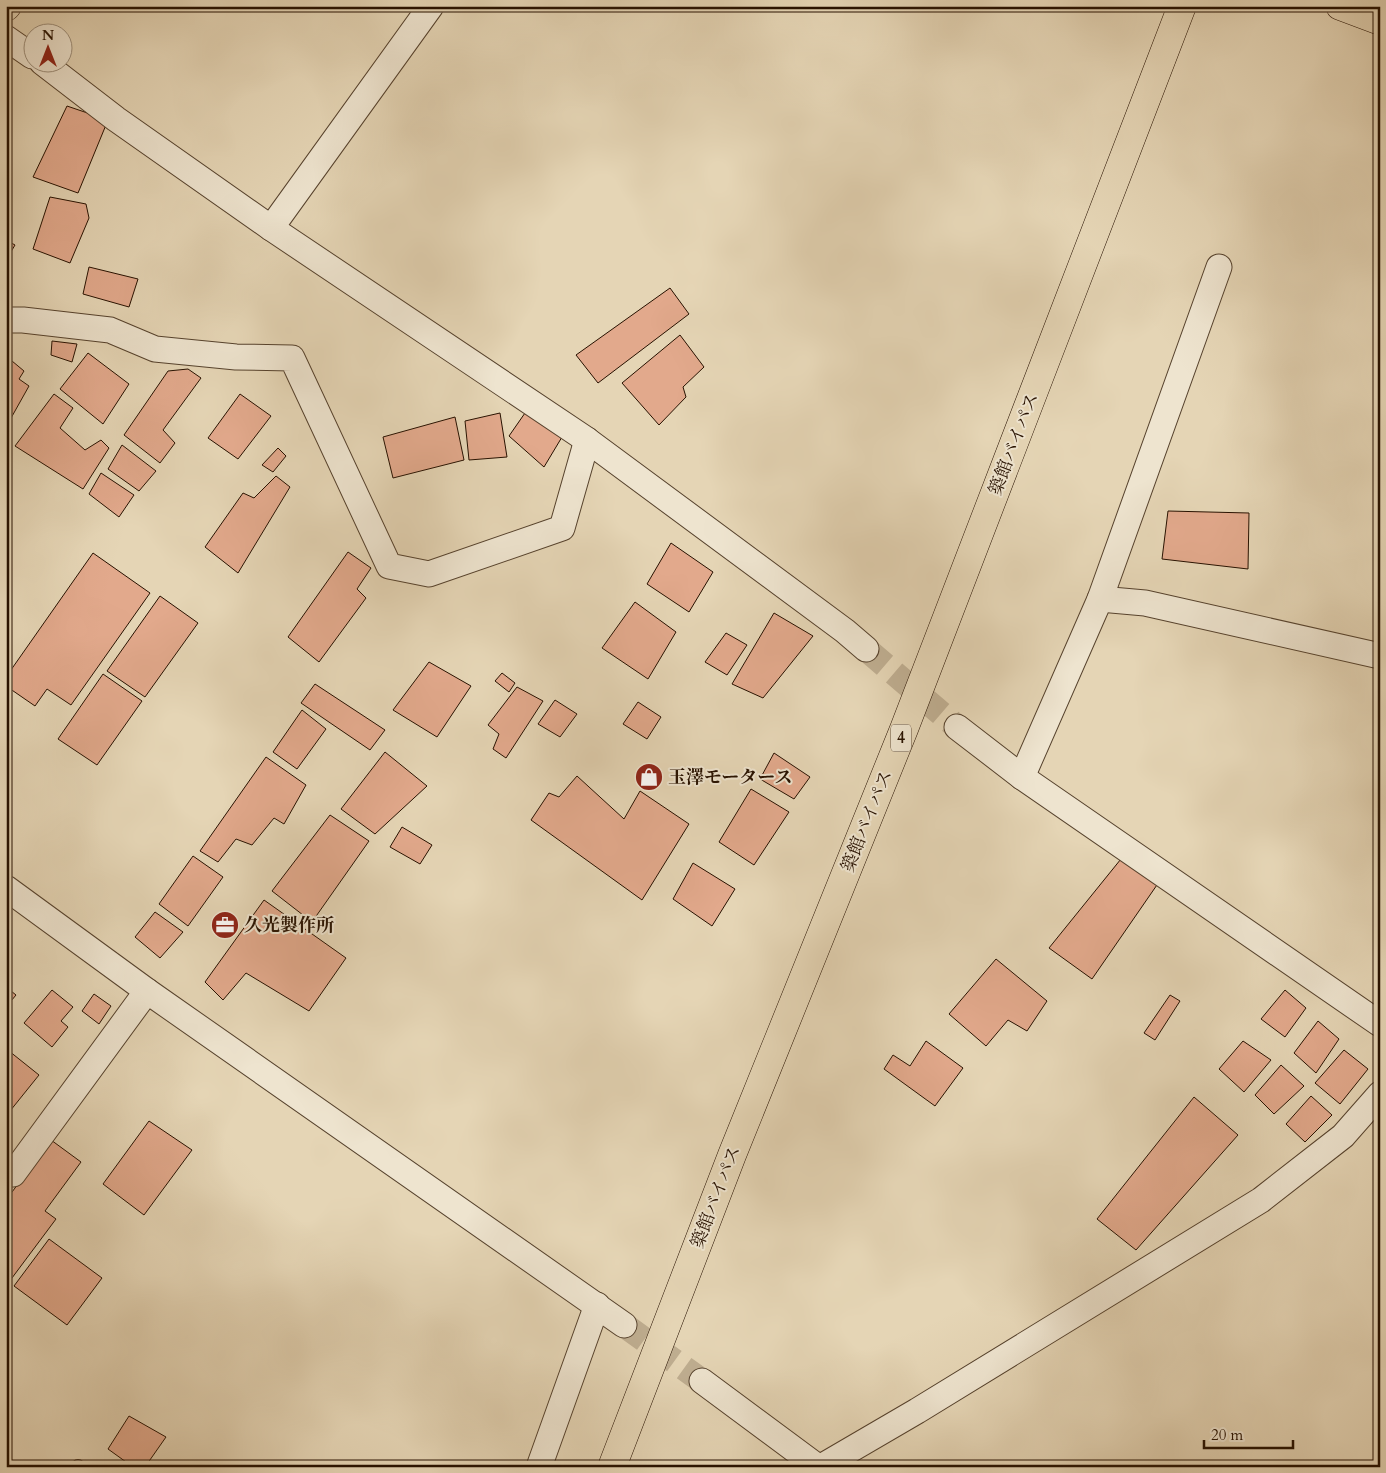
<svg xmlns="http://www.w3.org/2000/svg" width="1386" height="1473" viewBox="0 0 1386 1473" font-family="Cardo,'Noto Serif JP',serif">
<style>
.building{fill:#e2a98c;stroke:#271100}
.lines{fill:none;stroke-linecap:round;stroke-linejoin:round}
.street-tunnel{stroke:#bfae91;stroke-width:25;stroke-dasharray:25 12;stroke-linecap:butt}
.lane-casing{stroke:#56422d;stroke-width:14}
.street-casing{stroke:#56422d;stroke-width:27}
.primary-casing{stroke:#271100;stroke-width:29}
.highway-casing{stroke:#271100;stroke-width:29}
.lane{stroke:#eee4cf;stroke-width:12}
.street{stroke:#eee4cf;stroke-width:25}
.primary{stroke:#e5d5b5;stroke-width:28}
.highway{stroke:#e5d5b5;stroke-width:28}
.labels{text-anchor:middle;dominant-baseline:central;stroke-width:4;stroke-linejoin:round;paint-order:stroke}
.shield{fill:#eee4cf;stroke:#63503e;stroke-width:1}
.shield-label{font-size:16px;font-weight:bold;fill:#271100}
.street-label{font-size:18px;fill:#271100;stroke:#eee4cf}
.poi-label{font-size:18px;font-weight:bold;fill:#271100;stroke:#eee4cf;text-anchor:start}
</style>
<rect width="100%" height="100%" fill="#e5d5b5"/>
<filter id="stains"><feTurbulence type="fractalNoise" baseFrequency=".004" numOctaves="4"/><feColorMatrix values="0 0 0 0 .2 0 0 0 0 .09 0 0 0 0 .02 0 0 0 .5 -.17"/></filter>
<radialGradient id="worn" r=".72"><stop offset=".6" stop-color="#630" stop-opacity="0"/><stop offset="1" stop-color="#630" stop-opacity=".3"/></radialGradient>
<!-- building -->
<g class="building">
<path d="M67 106 108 120 78 193 33 177Z"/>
<path d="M50 197 86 204 89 218 70 263 33 249Z"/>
<path d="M6 240 15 245 6 260Z"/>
<path d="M89 267 138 279 129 307 83 294Z"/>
<path d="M670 288 689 314 598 383 576 355Z"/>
<path d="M680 335 704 367 683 387 686 397 659 425 622 383Z"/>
<path d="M52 341 77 344 72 362 51 355Z"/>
<path d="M88 353 129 384 103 424 60 389Z"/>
<path d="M12 361 24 371 19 379 29 386 6 427V368Z"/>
<path d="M188 369 201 378 163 430 175 443 160 463 124 435 168 371Z"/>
<path d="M54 394 73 408 60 428 85 450 101 440 109 448 83 489 15 446Z"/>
<path d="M240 394 271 416 238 459 208 438Z"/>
<path d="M500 413 507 457 469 460 465 421Z"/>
<path d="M525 413 562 437 544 467 509 436Z"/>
<path d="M455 417 464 460 393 478 383 437Z"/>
<path d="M122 445 156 471 139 491 108 469Z"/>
<path d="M278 448 286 456 273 472 262 465Z"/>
<path d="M101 473 134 495 119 517 89 494Z"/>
<path d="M276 476 290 487 238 573 205 547 243 493 254 498Z"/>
<path d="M1168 511 1249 513 1248 569 1162 559Z"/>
<path d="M671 543 713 572 689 612 647 584Z"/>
<path d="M348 552 371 568 357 589 366 598 319 662 288 637Z"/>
<path d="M93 553 150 593 71 705 47 689 35 706 6 686V677Z"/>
<path d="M160 596 198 623 145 697 107 671Z"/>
<path d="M635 602 676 632 648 679 602 648Z"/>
<path d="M774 613 813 636 763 698 732 684Z"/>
<path d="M726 633 747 645 727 675 705 662Z"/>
<path d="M429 662 471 686 437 737 393 710Z"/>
<path d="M502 673 515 683 509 692 495 681Z"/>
<path d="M103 674 142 701 97 765 58 739Z"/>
<path d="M315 684 385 730 370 750 301 703Z"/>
<path d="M517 687 543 701 506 758 493 749 499 734 488 725Z"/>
<path d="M555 700 577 714 560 737 538 724Z"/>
<path d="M638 702 661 717 647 739 623 724Z"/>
<path d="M302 710 326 729 297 769 273 752Z"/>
<path d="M385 752 427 786 375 834 341 809Z"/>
<path d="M774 753 810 777 794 799 760 779Z"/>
<path d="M266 757 306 785 284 824 274 818 252 845 236 839 218 862 200 851Z"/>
<path d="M577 776 624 819 640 791 689 824 642 900 531 820 549 793 559 797Z"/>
<path d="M751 789 789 812 754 865 719 842Z"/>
<path d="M330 815 369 841 312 922 272 891Z"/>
<path d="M402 827 432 845 420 864 390 847Z"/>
<path d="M1125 854 1159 882 1092 979 1049 948Z"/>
<path d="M193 856 223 877 188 926 159 904Z"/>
<path d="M693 863 735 889 712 926 673 899Z"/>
<path d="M264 900 346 958 309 1011 246 973 223 1000 205 982Z"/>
<path d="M155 912 183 932 160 958 135 937Z"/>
<path d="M996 959 1047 1001 1027 1031 1008 1020 986 1046 949 1014Z"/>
<path d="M6 987 16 995 6 1007Z"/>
<path d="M52 990 73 1007 61 1021 68 1027 52 1047 24 1023Z"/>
<path d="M1285 990 1306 1008 1285 1037 1261 1019Z"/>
<path d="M94 994 111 1006 99 1024 82 1011Z"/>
<path d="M1170 995 1180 1001 1155 1040 1144 1033Z"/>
<path d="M1318 1021 1339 1039 1316 1073 1294 1053Z"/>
<path d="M926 1041 963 1068 935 1106 884 1069 893 1055 910 1066Z"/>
<path d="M1243 1041 1271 1060 1244 1092 1219 1069Z"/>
<path d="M1344 1050 1368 1069 1340 1104 1315 1083Z"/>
<path d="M9 1051 39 1075 6 1116V1054Z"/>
<path d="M1281 1065 1304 1086 1274 1114 1255 1095Z"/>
<path d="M1311 1096 1332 1115 1305 1142 1286 1124Z"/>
<path d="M1194 1097 1238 1135 1136 1250 1097 1219Z"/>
<path d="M149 1121 192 1150 144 1215 103 1184Z"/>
<path d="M51 1140 81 1162 45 1211 56 1219 6 1286V1200Z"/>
<path d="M49 1239 102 1278 67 1325 14 1286Z"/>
<path d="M129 1416 166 1437 145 1467H133L108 1449Z"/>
</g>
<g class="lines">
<!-- street-tunnel -->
<g class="street-tunnel">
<path d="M866 649 957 727"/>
<path d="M624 1325 702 1381"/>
</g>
<defs>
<path id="lane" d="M77 1467 78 1466"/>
<g id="street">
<path d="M6 38 32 56"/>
<path d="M42 62 116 119 271 228 587 440 845 631 866 649"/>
<path d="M271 228 431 6"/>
<path d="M6 320H23L110 330 155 349 236 357 292 358 389 566 429 574 562 528 587 440"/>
<path d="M1100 599 1145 603 1380 656"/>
<path d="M957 727 1022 777 1380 1024"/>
<path d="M1022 777 1100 599 1219 267"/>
<path d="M6 888 147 991 624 1325"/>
<path d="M6 1169 13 1174 147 991"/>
<path d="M702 1381 818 1467"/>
<path d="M539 1467 597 1305"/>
<path d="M821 1467 917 1411 1261 1200 1343 1136 1380 1094"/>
</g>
<path id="primary" d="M1340 6 1380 21"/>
<g id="highway">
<path d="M6 7 7 6"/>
<path d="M612 1467 732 1155 904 729 1182 6"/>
</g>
</defs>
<!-- lane casing -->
<use href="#lane" class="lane-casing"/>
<!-- street casing -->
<use href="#street" class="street-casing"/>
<!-- primary casing -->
<use href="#primary" class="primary-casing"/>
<!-- highway casing -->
<use href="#highway" class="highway-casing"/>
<!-- lane -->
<use href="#lane" class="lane"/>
<!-- street -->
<use href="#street" class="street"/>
<!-- primary -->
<use href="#primary" class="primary"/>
<!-- highway -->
<use href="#highway" class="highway"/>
</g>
<!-- icons -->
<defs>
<symbol id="shop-disc" viewBox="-11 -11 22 22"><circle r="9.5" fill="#8f2418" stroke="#eee4cf"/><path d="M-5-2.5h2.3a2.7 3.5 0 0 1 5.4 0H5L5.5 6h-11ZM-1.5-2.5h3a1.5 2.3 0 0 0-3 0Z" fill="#fff"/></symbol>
<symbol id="office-disc" viewBox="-11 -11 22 22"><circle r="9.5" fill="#8f2418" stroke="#eee4cf"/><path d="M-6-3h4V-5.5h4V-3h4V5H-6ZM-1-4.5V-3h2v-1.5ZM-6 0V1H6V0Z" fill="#fff"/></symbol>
</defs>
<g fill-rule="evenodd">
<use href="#shop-disc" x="633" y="761" width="32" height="32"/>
<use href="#office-disc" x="209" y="909" width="32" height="32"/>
</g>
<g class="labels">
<!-- shield labels -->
<rect class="shield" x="891" y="724.5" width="20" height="27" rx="4"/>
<g class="shield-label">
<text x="901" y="738">4</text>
</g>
<!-- street labels -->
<g class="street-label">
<text transform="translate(1014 444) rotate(-69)">築館バイパス</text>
<text transform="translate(867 821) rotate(-68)">築館バイパス</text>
<text transform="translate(716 1197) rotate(-69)">築館バイパス</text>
</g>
<!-- poi labels -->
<g class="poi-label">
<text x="668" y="777">玉澤モータース</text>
<text x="244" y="925">久光製作所</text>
</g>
</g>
<!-- margin -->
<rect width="1386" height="1473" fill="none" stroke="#e5d5b5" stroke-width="25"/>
<rect x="8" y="8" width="1371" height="1458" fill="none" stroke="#271100" stroke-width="2.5"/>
<rect x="12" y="12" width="1361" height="1448" fill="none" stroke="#271100"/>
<!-- north arrow -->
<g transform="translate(48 48)"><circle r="24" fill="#eee4cf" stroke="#9e907c"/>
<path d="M0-4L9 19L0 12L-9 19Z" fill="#8f2418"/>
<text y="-8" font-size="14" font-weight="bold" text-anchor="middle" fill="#271100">N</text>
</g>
<!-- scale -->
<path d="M1204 1440v8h89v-8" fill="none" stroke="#271100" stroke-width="2.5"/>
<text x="1211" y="1440" font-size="15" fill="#271100" stroke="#eee4cf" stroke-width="4" paint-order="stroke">20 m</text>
<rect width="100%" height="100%" filter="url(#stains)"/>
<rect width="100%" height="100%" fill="url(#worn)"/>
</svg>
